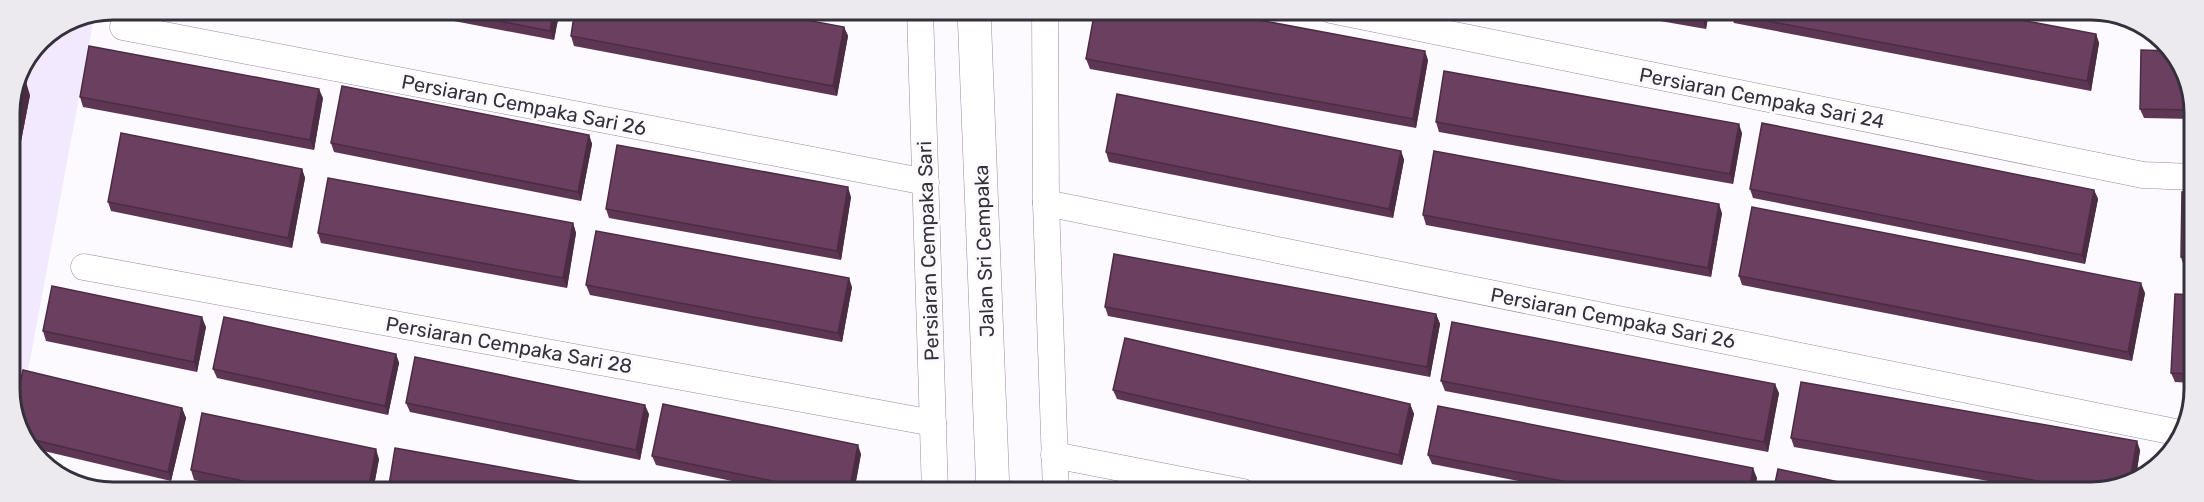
<svg xmlns="http://www.w3.org/2000/svg" width="2204" height="502" viewBox="0 0 2204 502" font-family="Rubik,sans-serif">
<style>
.built{fill:#f3e9fe}
.lines{fill:none;stroke-linecap:round;stroke-linejoin:round}
.street-casing{stroke:#988ba5;stroke-width:27}
.secondary-casing{stroke:#988ba5;stroke-width:34}
.street{stroke:#fff;stroke-width:26}
.secondary{stroke:#fff;stroke-width:33}
.wall{fill:#5c3653}
.shaded-wall{fill:#4b2c43}
.building{fill:#6b3f60;stroke:#4b2c43;stroke-width:1.5}
.labels{text-anchor:middle;dominant-baseline:central;stroke-width:6;stroke-linejoin:round;paint-order:stroke}
.street-label{font-size:20px;fill:#35303b;stroke:#fcf9ff}
.rim{fill:none;stroke:#35303b;stroke-width:3}
</style>
<rect width="100%" height="100%" fill="#fcf9ff"/>
<!-- built -->
<path class="built" d="M95 12 18 424 11 410 9 106 39 39 73 17Z"/>
<g class="lines">
<defs>
<g id="street">
<path d="M920 10 935 492"/>
<path d="M1045 10 1046 203 1056 492"/>
<path d="M1331 10 2143 175 2193 177"/>
<path d="M123 27 926 182"/>
<path d="M1046 203 2180 433"/>
<path d="M84 267 933 423"/>
<path d="M1054 455 1243 492"/>
</g>
<path id="secondary" d="M974 10 993 492"/>
</defs>
<!-- street casing -->
<use href="#street" class="street-casing"/>
<!-- secondary casing -->
<use href="#secondary" class="secondary-casing"/>
<!-- street -->
<use href="#street" class="street"/>
<!-- secondary -->
<use href="#secondary" class="secondary"/>
</g>
<!-- wall -->
<g class="wall">
<path d="M391 9H560L554 40Z"/>
<path d="M798 10H824L823 15Z"/>
<path d="M1597 10 1709 11 1706 29Z"/>
<path d="M1730 14 2096 34 2099 43 2091 91 1734 23Z"/>
<path d="M844 27 848 36 837 96 574 46 571 36Z"/>
<path d="M1086 59 1428 60 1416 128 1090 69Z"/>
<path d="M2193 92V119L2144 118 2140 109Z"/>
<path d="M30 95 17 162 10 160 9 106Z"/>
<path d="M80 97 323 98 314 150 83 107Z"/>
<path d="M1436 122 1742 133 1733 184 1439 132Z"/>
<path d="M589 135 592 144 581 201 334 152 331 143Z"/>
<path d="M1401 151 1404 160 1393 218 1109 162 1106 152Z"/>
<path d="M302 169 305 178 292 248 111 211 108 202Z"/>
<path d="M1750 189 2094 190 2098 199 2085 264 1753 198Z"/>
<path d="M2193 192V267H2184L2181 257Z"/>
<path d="M851 197 841 260 609 218 606 209Z"/>
<path d="M1722 213 1711 277 1426 225 1423 215Z"/>
<path d="M573 223 576 233 567 288 321 243 318 233Z"/>
<path d="M1739 276 2145 293 2132 361 1742 285Z"/>
<path d="M586 285 852 287 842 342 590 295Z"/>
<path d="M2193 295V383L2175 382 2171 373Z"/>
<path d="M1105 307 1436 314 1440 324 1430 377 1108 316Z"/>
<path d="M206 327 197 372 46 341 43 331Z"/>
<path d="M396 354 399 363 388 415 217 378 213 369Z"/>
<path d="M1441 381 1779 393 1768 452 1445 391Z"/>
<path d="M1113 390 1410 404 1414 414 1402 465 1117 399Z"/>
<path d="M406 403 649 414 640 460 410 412Z"/>
<path d="M182 408 186 418 171 481 31 448 13 414Z"/>
<path d="M1791 438 2140 450 2136 477 2098 493H2057L1794 447Z"/>
<path d="M861 454 854 492H784L656 465 652 456Z"/>
<path d="M1428 455 1757 478 1754 492H1574L1432 464Z"/>
<path d="M379 459 373 491H250L194 480 191 470Z"/>
</g>
<!-- shaded-wall -->
<g class="shaded-wall">
<path d="M554 9H560L554 40 550 31Z"/>
<path d="M1704 11H1709L1706 29 1703 20Z"/>
<path d="M844 27 848 36 837 96 833 86Z"/>
<path d="M2096 34 2099 43 2091 91 2087 81Z"/>
<path d="M1425 51 1428 60 1416 128 1413 119Z"/>
<path d="M26 82 30 95 17 162 12 149Z"/>
<path d="M319 89 323 98 314 150 310 140Z"/>
<path d="M1739 124 1742 133 1733 184 1730 174Z"/>
<path d="M589 135 592 144 581 201 578 192Z"/>
<path d="M1401 151 1404 160 1393 218 1389 209Z"/>
<path d="M302 169 305 178 292 248 288 238Z"/>
<path d="M848 187 851 197 841 260 837 251Z"/>
<path d="M2094 190 2098 199 2085 264 2082 255Z"/>
<path d="M1719 204 1722 213 1711 277 1708 268Z"/>
<path d="M573 223 576 233 567 288 563 278Z"/>
<path d="M849 278 852 287 842 342 838 333Z"/>
<path d="M2141 283 2145 293 2132 361 2128 352Z"/>
<path d="M1436 314 1440 324 1430 377 1427 367Z"/>
<path d="M202 317 206 327 197 372 194 362Z"/>
<path d="M396 354 399 363 388 415 385 406Z"/>
<path d="M1775 384 1779 393 1768 452 1764 442Z"/>
<path d="M1410 404 1414 414 1402 465 1399 455Z"/>
<path d="M645 405 649 414 640 460 636 450Z"/>
<path d="M182 408 186 418 171 481 168 472Z"/>
<path d="M2137 441 2140 450 2136 477 2130 480Z"/>
<path d="M858 445 861 454 854 492H849Z"/>
<path d="M376 449 379 459 373 491H368Z"/>
<path d="M1753 468 1757 478 1754 492H1749Z"/>
</g>
<!-- building -->
<g class="building">
<path d="M437 9H554L550 31Z"/>
<path d="M575 9 753 10 844 27 833 86 571 36Z"/>
<path d="M1095 10H1205L1425 51 1413 119 1086 59Z"/>
<path d="M1649 10 1704 11 1703 20Z"/>
<path d="M1731 11H1972L2096 34 2087 81 1730 14Z"/>
<path d="M89 46 319 89 310 140 80 97Z"/>
<path d="M2141 50 2171 51 2193 92V110L2140 109Z"/>
<path d="M1444 71 1739 124 1730 174 1436 122Z"/>
<path d="M20 81 26 82 12 149H9V106Z"/>
<path d="M342 86 589 135 578 192 331 143Z"/>
<path d="M1117 94 1401 151 1389 209 1106 152Z"/>
<path d="M1762 123 2094 190 2082 255 1750 189Z"/>
<path d="M121 133 302 169 288 238 108 202Z"/>
<path d="M617 145 848 187 837 251 606 209Z"/>
<path d="M1434 151 1719 204 1708 268 1423 215Z"/>
<path d="M328 178 573 223 563 278 318 233Z"/>
<path d="M2182 192H2193V258L2181 257Z"/>
<path d="M1752 207 2141 283 2128 352 1739 276Z"/>
<path d="M596 231 849 278 838 333 586 285Z"/>
<path d="M1114 254 1436 314 1427 367 1105 307Z"/>
<path d="M52 286 202 317 194 362 43 331Z"/>
<path d="M2175 294 2193 295V374L2171 373Z"/>
<path d="M224 317 396 354 385 406 213 369Z"/>
<path d="M1452 322 1775 384 1764 442 1441 381Z"/>
<path d="M1125 338 1410 404 1399 455 1113 390Z"/>
<path d="M415 357 645 405 636 450 406 403Z"/>
<path d="M23 370 182 408 168 472 26 438 13 414Z"/>
<path d="M1801 382 2137 441 2130 480 2101 492 1791 438Z"/>
<path d="M663 404 858 445 849 492H826L652 456Z"/>
<path d="M1438 406 1753 468 1749 492H1619L1428 455Z"/>
<path d="M202 413 376 449 368 491H291L191 470Z"/>
<path d="M395 448 627 490 626 492 388 491Z"/>
<path d="M1778 469 1890 493H1773Z"/>
<path d="M647 485 680 492H645Z"/>
</g>
<g class="labels">
<!-- street labels -->
<g class="street-label">
<text transform="translate(1762 98) rotate(11)">Persiaran Cempaka Sari 24</text>
<text transform="translate(524 105) rotate(11)">Persiaran Cempaka Sari 26</text>
<text transform="translate(928 251) rotate(-92)">Persiaran Cempaka Sari</text>
<text transform="translate(984 251) rotate(-92)">Jalan Sri Cempaka</text>
<text transform="translate(1613 318) rotate(11)">Persiaran Cempaka Sari 26</text>
<text transform="translate(509 345) rotate(10)">Persiaran Cempaka Sari 28</text>
</g>
</g>
<!-- crop -->
<path d="M0 0H2204V502H0ZM113 20H2091A93 93 0 0 1 2184 113V389A93 93 0 0 1 2091 482H113A93 93 0 0 1 20 389V113A93 93 0 0 1 113 20Z" fill="#ece9ef" fill-rule="evenodd"/>
<path class="rim" d="M113 20H2091A93 93 0 0 1 2184 113V389A93 93 0 0 1 2091 482H113A93 93 0 0 1 20 389V113A93 93 0 0 1 113 20Z"/>
</svg>
